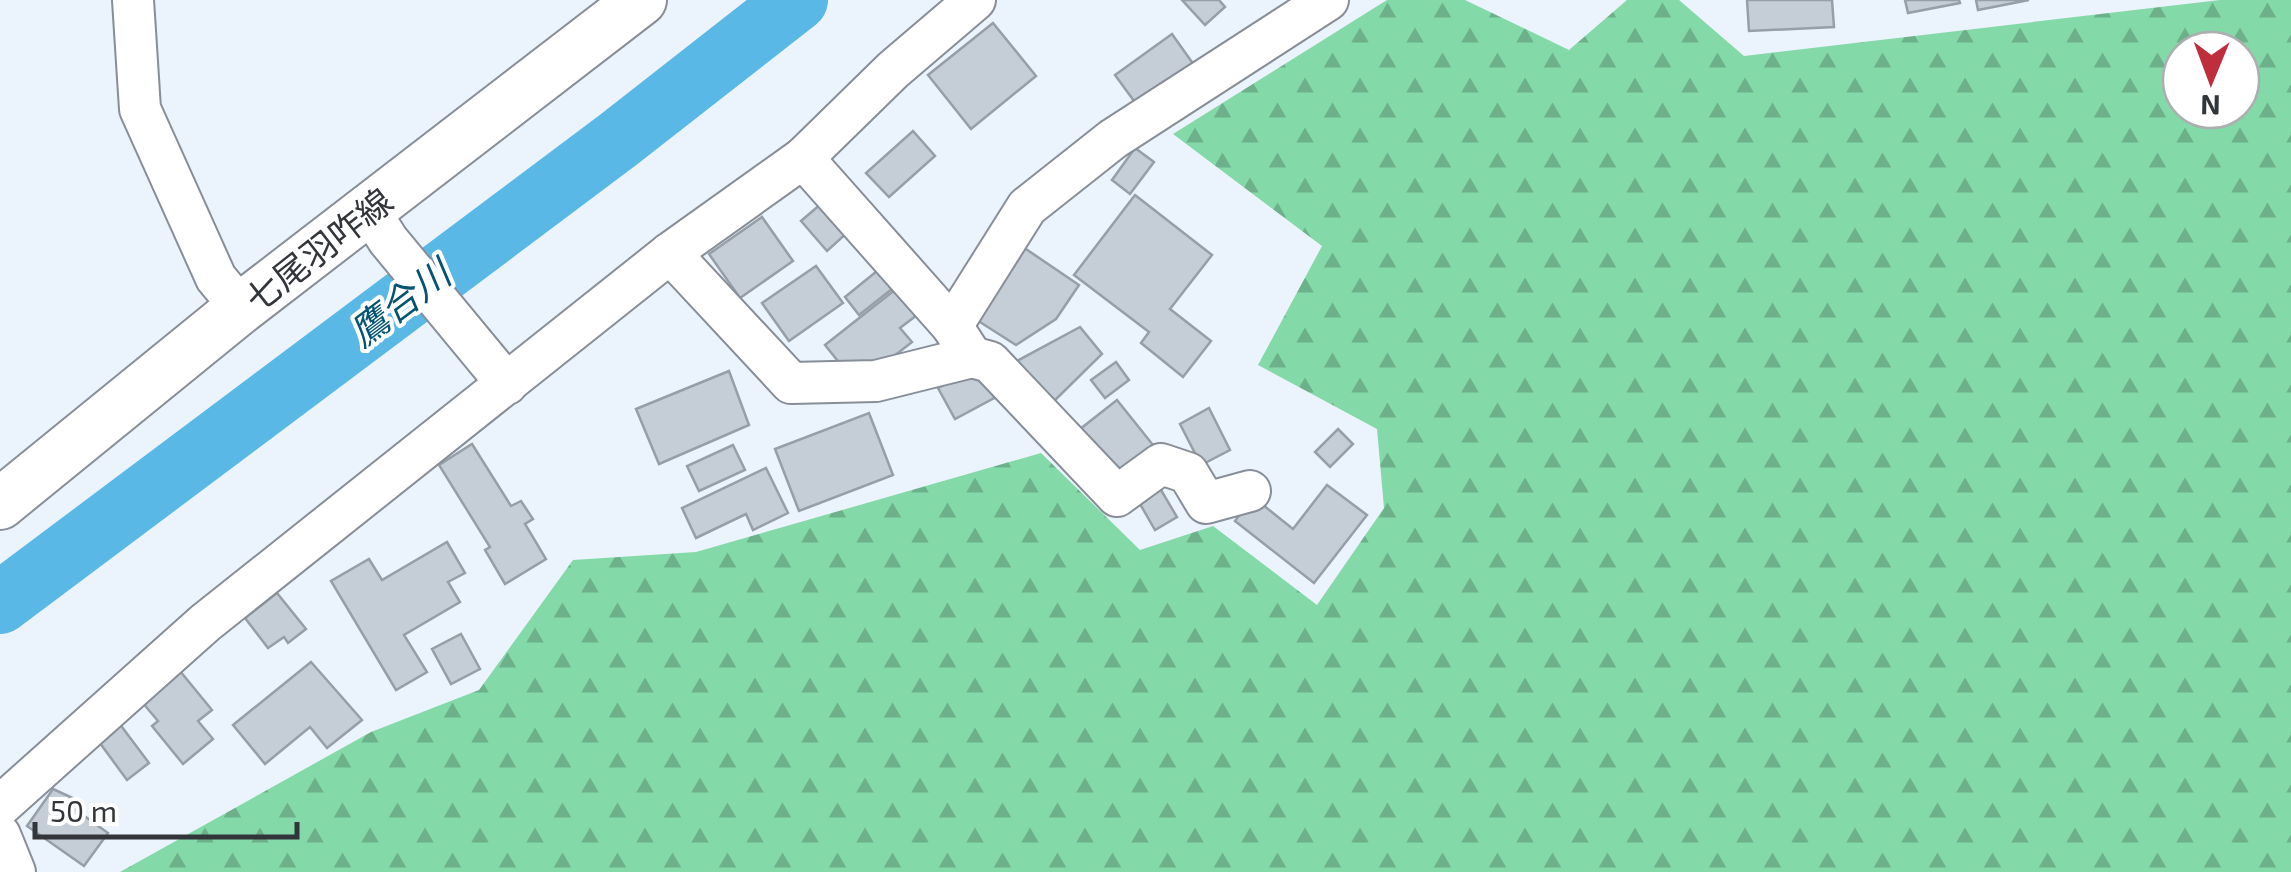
<svg xmlns="http://www.w3.org/2000/svg" width="2291" height="872" viewBox="0 0 2291 872" font-family="'Exo 2','Noto Sans JP',sans-serif">
<style>
.forest{fill:url(#forest-firs);fill-rule:evenodd}
.lines{fill:none;stroke-linecap:round;stroke-linejoin:round}
.river{stroke:#5ab8e6;stroke-width:62}
.building{fill:#c5cdd6;stroke:#969ea7;stroke-width:2.5}
.minor-casing{stroke:#878e97;stroke-width:44}
.major-casing{stroke:#878e97;stroke-width:54}
.minor{stroke:#fff;stroke-width:40}
.major{stroke:#fff;stroke-width:50}
.labels{text-anchor:middle;dominant-baseline:central;stroke-width:8;stroke-linejoin:round;paint-order:stroke}
.street-label{font-size:35px;fill:#323539;stroke:#fff}
.water-label{font-size:38px;font-style:italic;fill:#055473;stroke:#fff}
</style>
<defs>
<pattern id="forest-firs" width="22" height="20" patternUnits="userSpaceOnUse" patternTransform="scale(2.5)"><rect width="22" height="20" fill="#83d9a7"/><path d="M5 1l3.5 6h-7zM16 11l3.5 6h-7z" fill="#6cb189"/></pattern>
</defs>
<rect width="100%" height="100%" fill="#ebf3fd"/>
<!-- forest -->
<path class="forest" d="M1387 0H1465L1569 50 1627 0H1679L1744 56 2220 0H2291V872H120L371 732 479 690 573 560 696 552 1041 453 1140 550 1213 526 1317 605 1384 508 1377 429 1258 365 1322 246 1173 134ZM2181 50H2241V110H2181Z"/>
<g class="lines">
<!-- river -->
<path class="river" d="M0 603 618 140 797 0"/>
</g>
<!-- building -->
<g class="building">
<path d="M1182 0H1219L1225 7 1205 25Z"/>
<path d="M1747 0H1832L1834 27 1749 31Z"/>
<path d="M1905 0H1959L1960 3 1908 13Z"/>
<path d="M1976 0H2029L1978 10Z"/>
<path d="M993 23 1036 76 971 129 928 75Z"/>
<path d="M1172 34 1194 65 1137 105 1115 75Z"/>
<path d="M913 131 935 156 889 197 866 173Z"/>
<path d="M1135 148 1154 162 1130 194 1112 180Z"/>
<path d="M1135 195 1212 255 1170 309 1211 341 1183 377 1141 343 1149 332 1074 275Z"/>
<path d="M822 203 848 232 827 251 801 221Z"/>
<path d="M762 217 793 261 740 298 709 254Z"/>
<path d="M1020 245 1079 285 1056 319 1016 345 972 317Z"/>
<path d="M816 266 843 303 789 341 762 303Z"/>
<path d="M877 271 892 289 859 315 845 297Z"/>
<path d="M896 289 917 315 900 328 912 342 871 374 849 375 825 345Z"/>
<path d="M1080 327 1102 354 1046 409 1002 369Z"/>
<path d="M1116 362 1129 380 1105 398 1091 380Z"/>
<path d="M982 365 998 396 955 419 938 388Z"/>
<path d="M729 371 749 425 659 464 636 409Z"/>
<path d="M1117 400 1153 445 1111 479 1075 433Z"/>
<path d="M1209 408 1230 450 1201 465 1180 424Z"/>
<path d="M869 413 893 475 799 511 775 449Z"/>
<path d="M1338 429 1353 444 1330 467 1315 452Z"/>
<path d="M472 444 511 506 521 501 533 519 525 524 546 559 505 584 485 550 490 547 439 465Z"/>
<path d="M733 445 745 470 699 491 687 466Z"/>
<path d="M766 468 788 513 753 530 746 514 696 538 682 508Z"/>
<path d="M1158 485 1177 517 1155 530 1136 497Z"/>
<path d="M1327 485 1367 515 1314 583 1235 521 1253 497 1293 529Z"/>
<path d="M447 542 465 573 448 582 460 602 404 635 427 672 396 690 331 581 369 559 382 580Z"/>
<path d="M277 593 306 629 288 643 284 637 268 648 245 618Z"/>
<path d="M461 634 480 669 451 684 432 649Z"/>
<path d="M311 662 362 720 327 748 310 727 265 764 233 725Z"/>
<path d="M180 671 212 710 198 721 213 739 183 764 152 726 158 721 142 702Z"/>
<path d="M116 719 149 763 127 780 94 735Z"/>
<path d="M53 789 77 800 72 807 108 833 84 866 27 826Z"/>
</g>
<g class="lines">
<defs>
<g id="minor">
<path d="M133 0 140 109 216 278 241 308"/>
<path d="M803 158 893 70 975 0"/>
<path d="M369 210 388 240 507 384"/>
<path d="M670 253 791 383 876 381 972 357 952 326"/>
<path d="M972 357 990 362 1117 496 1161 464 1188 473 1206 503 1250 491"/>
<path d="M0 806 205 623 670 253 803 158 952 326 1027 207 1113 139 1328 0"/>
<path d="M0 835 15 872"/>
</g>
<path id="major" d="M0 504 241 308 641 0"/>
</defs>
<!-- minor casing -->
<use href="#minor" class="minor-casing"/>
<!-- major casing -->
<use href="#major" class="major-casing"/>
<!-- minor -->
<use href="#minor" class="minor"/>
<!-- major -->
<use href="#major" class="major"/>
</g>
<g class="labels">
<!-- street labels -->
<g class="street-label">
<text transform="translate(318 249) rotate(-38)">七尾羽咋線</text>
</g>
<!-- water labels -->
<g class="water-label">
<text transform="translate(399 302) rotate(-37)">鷹合川</text>
</g>
</g>
<!-- north arrow -->
<g transform="translate(2211 80) rotate(181)"><circle r="48" fill="#ffffff" stroke="#adaeb0" stroke-width="2.5"/>
<path d="M0-8L18 38L0 25L-18 38Z" fill="#bf2e3d"/>
<text y="-15" font-size="28" font-weight="bold" text-anchor="middle" fill="#323539">N</text>
</g>
<!-- scale -->
<path d="M35 822v15h262v-15" fill="none" stroke="#323539" stroke-width="5"/>
<text x="50" y="822" font-size="30" fill="#323539" stroke="#ffffff" stroke-width="8" paint-order="stroke">50 m</text>
</svg>
